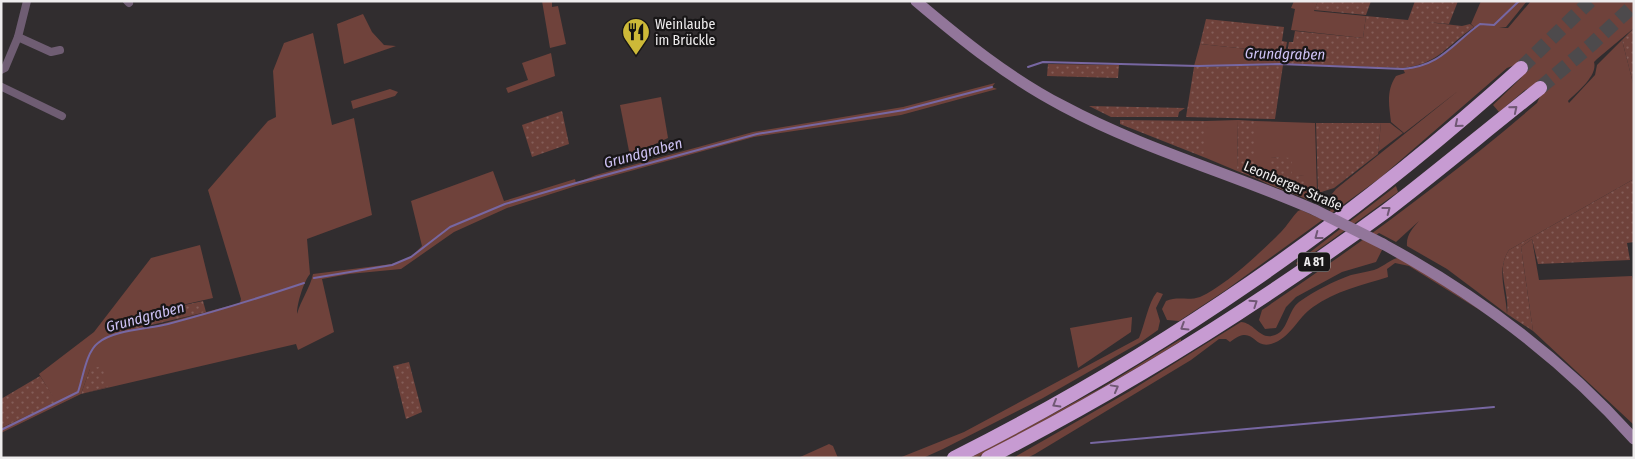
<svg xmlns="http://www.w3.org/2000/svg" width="1635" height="459" viewBox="0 0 1635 459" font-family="'Fira Sans Condensed',sans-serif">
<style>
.grass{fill:#6f423b;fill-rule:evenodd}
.garden{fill:url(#garden-dots)}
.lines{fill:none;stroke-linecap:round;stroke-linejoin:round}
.stream{stroke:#7767a2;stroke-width:2}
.highway-tunnel{stroke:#4d4a4c;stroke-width:14;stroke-dasharray:14 7;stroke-linecap:butt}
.street{stroke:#6f5d73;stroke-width:8}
.secondary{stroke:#92769a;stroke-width:11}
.highway{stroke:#c79bd2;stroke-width:14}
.secondary-bridge{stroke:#92769a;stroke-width:11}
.oneway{stroke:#705874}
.labels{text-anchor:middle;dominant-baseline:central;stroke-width:4.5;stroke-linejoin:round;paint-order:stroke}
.shield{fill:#181617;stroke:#aeacad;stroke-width:1}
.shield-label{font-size:12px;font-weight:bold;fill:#eeeced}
.poi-label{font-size:14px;fill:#eeeced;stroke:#181617;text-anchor:start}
.street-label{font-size:14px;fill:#eeeced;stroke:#181617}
.water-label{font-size:15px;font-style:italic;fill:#cfc3f6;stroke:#181617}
</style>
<defs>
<pattern id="garden-dots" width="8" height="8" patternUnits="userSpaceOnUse" patternTransform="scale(1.25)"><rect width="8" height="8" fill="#6f423b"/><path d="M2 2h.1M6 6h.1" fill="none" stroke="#845d58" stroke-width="1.8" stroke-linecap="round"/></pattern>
</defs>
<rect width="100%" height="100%" fill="#312d2f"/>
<!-- grass -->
<g class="grass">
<path d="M542 1H552V7L558 6 566 44 550 48Z"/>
<path d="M1294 1H1318L1314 11 1366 16 1363 38 1291 30 1295 9 1291 8Z"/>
<path d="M1481 1H1527L1506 27 1499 28H1508L1531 1H1634V28L1597 59 1594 62C1598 76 1577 92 1568 101L1569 103 1595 75 1597 65 1622 40 1634 87V179L1509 250C1496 269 1506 292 1507 314L1447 269 1407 246C1406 235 1413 228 1419 221L1396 242 1379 233 1368 241 1382 250 1376 262 1342 272 1296 297 1286 307 1276 328 1265 329 1259 320 1262 310C1357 246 1450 178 1537 103L1542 92 1533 86 1525 90 1499 112 1493 105 1521 78 1523 74 1515 65 1507 68 1380 178 1226 290 1179 321 1167 320 1162 309 1166 301C1177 296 1189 301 1200 297 1225 286 1261 252 1281 232 1287 226 1292 217 1298 211L1301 210 1319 218 1331 210 1323 205 1336 189 1458 91 1404 133 1391 122C1389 105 1386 91 1396 76L1405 73 1403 69C1437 66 1451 48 1475 28L1471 24Z"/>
<path d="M363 14 372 32 384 45 396 46 344 64 337 24Z"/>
<path d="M313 33 332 125 354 118 372 215 307 239 310 274C304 281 297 303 297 314 301 300 310 288 313 274L392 264 411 257 422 246 411 201 493 171 504 201 575 179 576 183 596 175 753 132 903 107 995 83 992 87 997 89 901 115 754 137 576 186 507 208 454 232 401 269 349 274 322 279 334 332 298 350 296 344 81 394 1 433V428L56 402 39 374 94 332 151 258 200 245 213 298 125 318 150 327 240 303 241 299 208 190 268 121 276 117 273 71 284 43ZM90 369 108 387 81 394Z"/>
<path d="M1200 44 1285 53 1283 64 1194 66Z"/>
<path d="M551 53 555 76 508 93 506 88 528 80 522 63Z"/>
<path d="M390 89 398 92 395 96 353 109 351 101Z"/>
<path d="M661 97 668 138 630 156 620 105Z"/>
<path d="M1238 120 1237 171 1206 158V121Z"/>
<path d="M1255 121 1315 123 1317 192 1307 200 1304 198V176L1292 175V159L1270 157V185L1255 178Z"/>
<path d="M1381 123H1390L1403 133 1378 152Z"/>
<path d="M1396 186 1398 192 1297 265 1296 263Z"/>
<path d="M1532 239 1539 280 1632 276 1634 284V425L1533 331 1521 247Z"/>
<path d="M1401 257 1486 314 1409 266 1395 263 1387 269 1388 277C1363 285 1335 291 1313 307 1297 318 1291 338 1271 344 1252 349 1254 323 1230 342L1226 339H1219L1191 360 1035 454 1027 458H1013L1130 391 1241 322C1255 323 1260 341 1275 335 1288 331 1288 310 1299 302 1314 291 1334 281 1351 275 1359 273 1367 272 1374 270 1385 266 1390 259 1401 257Z"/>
<path d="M1157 292 1163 294 1156 308 1160 321 1158 330 1141 342 1043 398 943 449 923 458H899L964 432 1139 338C1145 324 1148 303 1157 292Z"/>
<path d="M1132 317 1131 332 1078 368 1070 328Z"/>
<path d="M1181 339V341C1126 375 1069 408 1012 438 1000 444 983 458 970 458L1101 388Z"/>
<path d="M829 444 833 446 838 458H798Z"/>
</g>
<!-- garden -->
<g class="garden">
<path d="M1318 1H1371L1366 15 1314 10Z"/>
<path d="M1415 1H1458L1449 24 1427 22 1462 26 1470 24 1474 27C1447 45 1439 64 1403 68L1285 64 1289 42H1293L1295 31 1363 38 1366 16 1408 20Z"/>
<path d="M1206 19 1284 27 1282 41 1287 42 1285 53 1200 44Z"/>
<path d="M1634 28V87L1622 40Z"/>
<path d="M1048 64 1119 65 1118 78 1047 76Z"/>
<path d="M1283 65 1275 119 1186 117 1194 67Z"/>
<path d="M1089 106 1185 108 1179 112 1178 117H1111Z"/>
<path d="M562 111 569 144 532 157 522 125Z"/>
<path d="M1120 120 1206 121V158L1120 124Z"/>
<path d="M1238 120 1255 121V178L1237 171Z"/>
<path d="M1316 123H1381L1378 154 1334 188 1318 193Z"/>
<path d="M1270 157 1292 158V174L1304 176V198L1270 185Z"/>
<path d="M1634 179V242L1627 243 1630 260 1538 264 1532 239 1521 247 1533 331 1507 314C1510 291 1495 270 1509 250Z"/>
<path d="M203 301 206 312 126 331 124 318Z"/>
<path d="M409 362 422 412 406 419 393 366Z"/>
<path d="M102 366 108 387 81 394 90 369Z"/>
<path d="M40 376 57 402 1 428V399Z"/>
</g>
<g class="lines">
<!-- stream -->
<g class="stream">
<path d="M1028 67 1043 62 1198 66 1280 64 1403 69C1441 66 1452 44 1480 24L1494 25 1519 1"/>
<path d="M314 278 392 265 411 257 450 227 505 204 576 183 757 134 904 110 992 87"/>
<path d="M1 430 78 392C83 378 86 352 98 343 113 330 148 329 168 324 214 312 259 298 304 283"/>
<path d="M1091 443 1494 407"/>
</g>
<!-- highway-tunnel -->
<g class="highway-tunnel">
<path d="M1521 68 1590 1"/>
<path d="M1540 88 1591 45 1634 5"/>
</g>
<!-- street -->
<g class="street">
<path d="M127 1 129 3"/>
<path d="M18 37 51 52 60 50"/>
<path d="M1 70 5 68 18 37 27 1"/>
<path d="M2 87 62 116"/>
</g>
<!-- secondary -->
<g class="secondary">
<path d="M916 1C962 40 1009 78 1063 106 1143 149 1233 174 1315 210"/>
<path d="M1383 244C1477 295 1563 359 1634 439"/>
</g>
<!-- highway -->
<g class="highway">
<path d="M954 458C1163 353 1347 225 1521 68"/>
<path d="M988 458C1127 387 1260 304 1386 211 1438 171 1488 129 1540 88"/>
</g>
<!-- secondary-bridge -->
<path class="secondary-bridge" d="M1315 210 1383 244"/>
</g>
<!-- one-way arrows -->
<defs><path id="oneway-chevron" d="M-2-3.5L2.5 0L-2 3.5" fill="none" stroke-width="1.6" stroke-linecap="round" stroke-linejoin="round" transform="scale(1.25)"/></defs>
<g class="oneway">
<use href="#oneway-chevron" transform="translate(1514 109) rotate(-40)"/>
<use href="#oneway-chevron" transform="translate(1458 124) rotate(140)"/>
<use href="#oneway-chevron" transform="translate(1387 210) rotate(-37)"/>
<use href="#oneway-chevron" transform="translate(1318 236) rotate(143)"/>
<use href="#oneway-chevron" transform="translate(1254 303) rotate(-34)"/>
<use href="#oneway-chevron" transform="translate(1184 327) rotate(148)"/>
<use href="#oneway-chevron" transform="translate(1115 388) rotate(-29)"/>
<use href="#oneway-chevron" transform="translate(1056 404) rotate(150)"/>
</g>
<!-- icons -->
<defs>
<symbol id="restaurant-pin" viewBox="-11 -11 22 30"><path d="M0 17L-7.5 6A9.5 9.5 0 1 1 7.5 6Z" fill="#cdb938" stroke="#181617"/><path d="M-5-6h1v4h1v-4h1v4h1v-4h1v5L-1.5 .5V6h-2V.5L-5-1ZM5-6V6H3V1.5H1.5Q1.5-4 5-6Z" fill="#111"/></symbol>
</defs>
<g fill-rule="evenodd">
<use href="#restaurant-pin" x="620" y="16" width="32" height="43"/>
</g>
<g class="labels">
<!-- shield labels -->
<rect class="shield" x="1298" y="252.5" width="32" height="19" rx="4"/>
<g class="shield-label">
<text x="1314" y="262">A 81</text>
</g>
<!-- poi labels -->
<g class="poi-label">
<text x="655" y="24">Weinlaube<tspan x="655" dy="16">im Brückle</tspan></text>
</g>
<!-- street labels -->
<g class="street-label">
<text transform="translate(1293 186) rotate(23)">Leonberger Straße</text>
</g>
<!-- water labels -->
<g class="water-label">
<text transform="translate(1285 54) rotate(1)">Grundgraben</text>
<text transform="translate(643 153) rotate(-15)">Grundgraben</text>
<text transform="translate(145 317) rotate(-15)">Grundgraben</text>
</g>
</g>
<!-- border -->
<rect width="1635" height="459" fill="none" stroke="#eeeced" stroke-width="5"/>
</svg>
